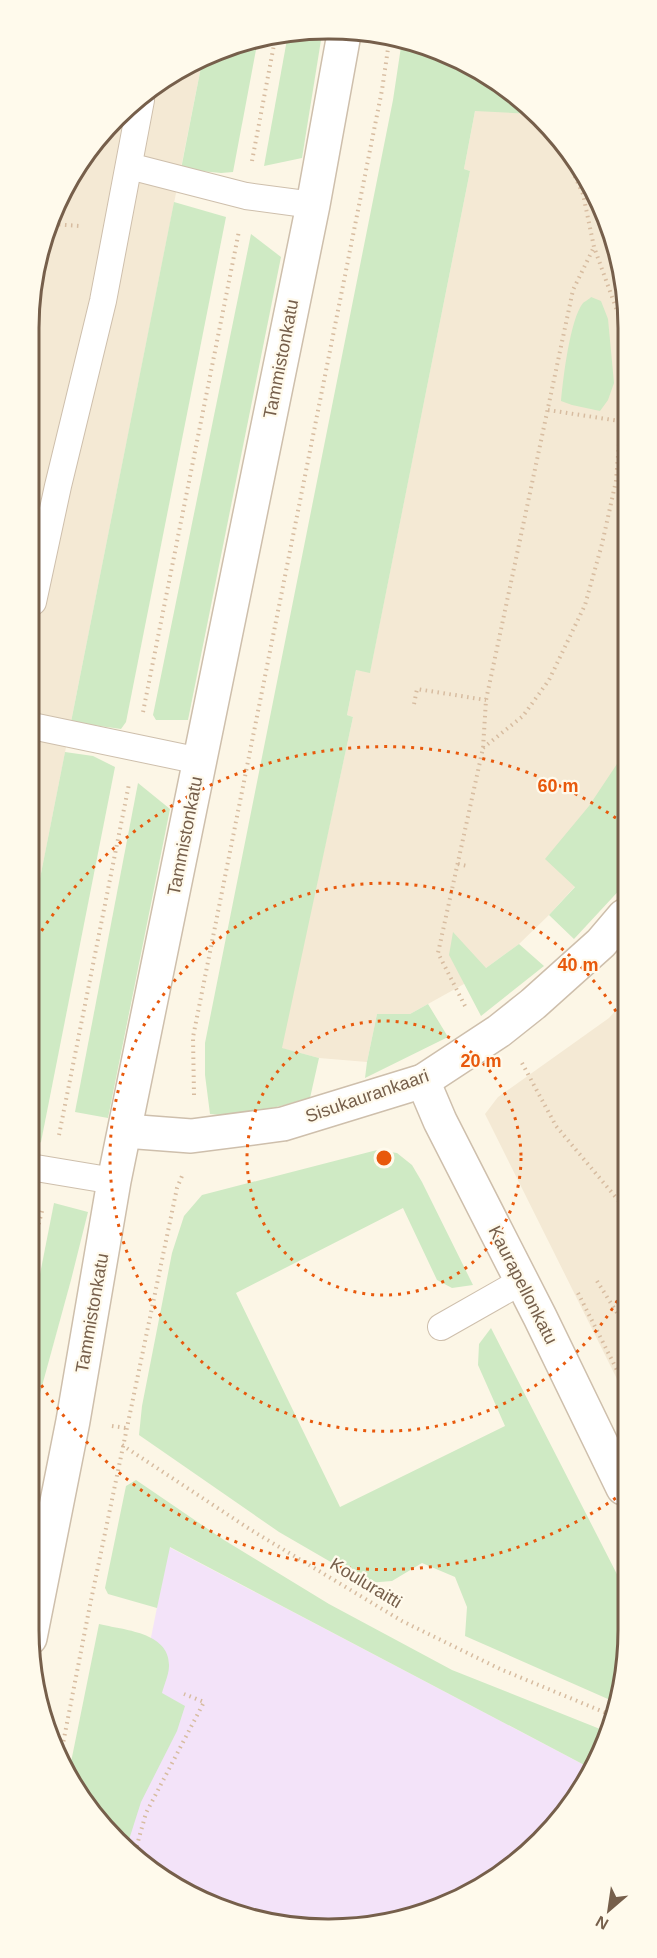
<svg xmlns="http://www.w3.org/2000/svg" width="657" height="1958" viewBox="0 0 657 1958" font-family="Helvetica,sans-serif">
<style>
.residential{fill:#f4e9d4}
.education{fill:#f3e3f9}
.green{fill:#cfeac4}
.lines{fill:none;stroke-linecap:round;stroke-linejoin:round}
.service-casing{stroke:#cebfac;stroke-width:28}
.minor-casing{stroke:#cebfac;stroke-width:36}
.tertiary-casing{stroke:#cebfac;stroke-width:36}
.path{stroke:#d7bca0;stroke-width:4;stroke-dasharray:1.5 4.5;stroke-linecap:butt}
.service{stroke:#fff;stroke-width:26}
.minor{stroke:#fff;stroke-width:33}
.tertiary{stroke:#fff;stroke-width:33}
.ring{fill:none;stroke:#e8590c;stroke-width:3;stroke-dasharray:3 6}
.labels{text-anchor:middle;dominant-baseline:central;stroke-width:4.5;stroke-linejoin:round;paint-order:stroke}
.street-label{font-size:18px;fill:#765f4b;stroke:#fffaec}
.rim{fill:none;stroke:#765f4b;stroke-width:3}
.centre{fill:#e8590c;stroke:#fffaec;stroke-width:3}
.ring-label{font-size:18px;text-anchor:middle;font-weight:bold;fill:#e8590c;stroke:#fffaec;stroke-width:4.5;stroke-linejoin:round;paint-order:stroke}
</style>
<rect width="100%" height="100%" fill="#fcf6e6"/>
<!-- residential -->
<g class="residential">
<path d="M202 62 71 722 32 919 34 270 79 162 162 79Z"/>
<path d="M475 67 541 117 598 196 626 289 625 831 549 915 519 944 464 984 410 1014H377L367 1062 319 1058 281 1048 353 717 347 715 356 670 370 672 470 171 464 169 475 111Z"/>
<path d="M624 1001 623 1391 485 1114 498 1097 609 1018Z"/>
</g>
<!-- education -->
<path class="education" d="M169 1547 590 1768 578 1796 495 1879 406 1919 290 1927 196 1898 112 1834Z"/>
<!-- green -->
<g class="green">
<path d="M288 34H322L302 158 264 166Z"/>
<path d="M258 39 233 172 221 173 181 169 202 62Z"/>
<path d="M402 40 478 69 523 103 532 114 475 111 464 169 470 171 370 673 356 670 347 715 353 717 282 1048 319 1058 310 1098C278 1106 243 1119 210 1114L205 1075V1043L393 100Z"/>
<path d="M174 202 226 217 126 722 121 729 71 722Z"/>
<path d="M251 234 281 257 188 720H156L153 715Z"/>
<path d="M591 297 601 301 608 319 614 383 608 400 600 411 572 405 561 401C563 379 570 319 583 303 584 302 591 298 591 297Z"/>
<path d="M65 752 93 756 115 767 41 1142 31 1149 32 919Z"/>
<path d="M625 752V884L574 939 549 915 575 887 545 859 589 806Z"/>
<path d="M138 783 170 809 108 1118 75 1112Z"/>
<path d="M453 932 486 968 519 944 544 966 481 1016 449 955Z"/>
<path d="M428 1004 448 1037 365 1078 367 1062 377 1014H410Z"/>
<path d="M377 1150 397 1153 412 1165 422 1182 473 1285 452 1288 437 1280 403 1208 236 1293 340 1507 505 1426 478 1365 479 1344 491 1328 623 1586V1688L617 1703 465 1636 467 1607 455 1577 422 1563 392 1581 367 1583 279 1532 139 1435 142 1406 172 1253 184 1216 202 1195Z"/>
<path d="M54 1203 88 1212 71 1280 39 1397 30 1394V1325Z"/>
<path d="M136 1480 224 1540 329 1604 452 1670 605 1731 590 1768 170 1547 157 1608 108 1594 105 1588 126 1486Z"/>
<path d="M99 1624C123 1630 170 1632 169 1666 169 1674 164 1685 162 1693L185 1706 177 1731 141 1802 127 1846 103 1828 69 1772Z"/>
</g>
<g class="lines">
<defs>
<g id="service">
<path d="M129 166 246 196 313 205"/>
<path d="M33 602 58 486 103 301 141 100"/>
<path d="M32 726 200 761"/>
<path d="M30 1167 114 1181"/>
<path d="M441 1327 522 1281"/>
</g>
<g id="minor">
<path d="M423 1081 440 1121 540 1317 623 1488"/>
<path d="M125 1131 191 1136 283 1124 423 1081 499 1031 533 1004 601 943 624 916"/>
</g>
<path id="tertiary" d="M30 1638 73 1421 114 1181 313 205 344 34"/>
</defs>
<!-- service casing -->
<use href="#service" class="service-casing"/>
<!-- minor casing -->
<use href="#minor" class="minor-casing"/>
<!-- tertiary casing -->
<use href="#tertiary" class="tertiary-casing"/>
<!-- path -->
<g class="path">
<path d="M252 161 276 34"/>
<path d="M53 224 80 226"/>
<path d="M548 410 626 422"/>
<path d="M414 704 417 689 486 700"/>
<path d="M143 712 239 231"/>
<path d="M483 748 523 716 549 680 585 605 602 544 616 481 624 381 620 319 594 247 583 194 560 144"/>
<path d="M458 864 467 866"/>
<path d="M465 1006 438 953 483 748 486 700 573 290 594 247"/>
<path d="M522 1063 556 1126 624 1207"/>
<path d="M194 1095 193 1037 382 90 390 35"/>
<path d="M59 1135 129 784"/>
<path d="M30 1259 43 1207"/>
<path d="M597 1281 624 1324"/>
<path d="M578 1293 623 1382"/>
<path d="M112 1426 126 1428"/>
<path d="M122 1445 251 1530 402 1621 500 1669 611 1715"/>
<path d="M60 1759 90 1605 177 1188 182 1176"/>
<path d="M135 1852 146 1813 204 1702 184 1694"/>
</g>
<!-- service -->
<use href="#service" class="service"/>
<!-- minor -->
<use href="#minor" class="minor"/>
<!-- tertiary -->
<use href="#tertiary" class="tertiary"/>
</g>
<!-- distance rings -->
<g class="ring">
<circle cx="384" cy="1158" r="137"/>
<path d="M622 1293A274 274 0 1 1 624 1025"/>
<path d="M623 1493A411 411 0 0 1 30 1367M32 946A411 411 0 0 1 623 823"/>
</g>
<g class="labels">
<!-- street labels -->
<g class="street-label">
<text transform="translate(281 359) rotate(-79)">Tammistonkatu</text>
<text transform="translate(185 836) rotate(-79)">Tammistonkatu</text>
<text transform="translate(367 1096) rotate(-19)">Sisukaurankaari</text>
<text transform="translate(523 1285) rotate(63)">Kaurapellonkatu</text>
<text transform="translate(92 1313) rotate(-80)">Tammistonkatu</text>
<text transform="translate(366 1583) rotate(31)">Kouluraitti</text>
</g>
</g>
<!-- crop -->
<path d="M0 0H657V1958H0ZM328 39H329A289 289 0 0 1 618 328V1630A289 289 0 0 1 329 1919H328A289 289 0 0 1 39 1630V328A289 289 0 0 1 328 39Z" fill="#fffaec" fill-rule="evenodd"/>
<path class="rim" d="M328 39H329A289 289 0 0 1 618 328V1630A289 289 0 0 1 329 1919H328A289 289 0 0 1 39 1630V328A289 289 0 0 1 328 39Z"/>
<circle cx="384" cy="1158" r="9" class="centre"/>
<g class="ring-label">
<text x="558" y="792">60 m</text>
<text x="578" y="971">40 m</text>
<text x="481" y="1067">20 m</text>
</g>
<!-- north arrow -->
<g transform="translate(609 1910) rotate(209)" stroke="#fffaec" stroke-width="4.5" paint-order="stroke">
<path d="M0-4.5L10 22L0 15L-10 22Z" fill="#765f4b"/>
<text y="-9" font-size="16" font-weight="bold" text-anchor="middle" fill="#765f4b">N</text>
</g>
</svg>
